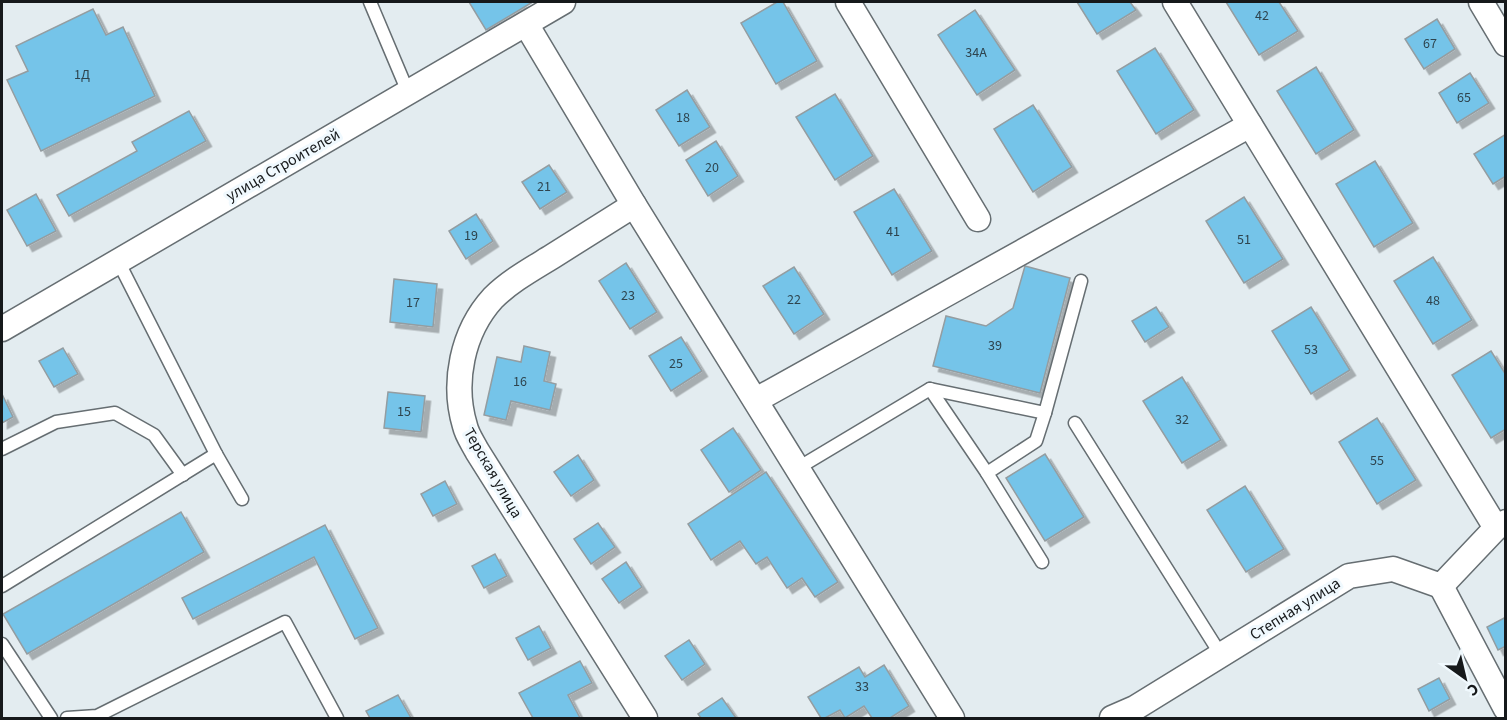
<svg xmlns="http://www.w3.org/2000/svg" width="1507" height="720" viewBox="0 0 1507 720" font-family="'Source Sans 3',sans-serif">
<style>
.building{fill:#74c4e9;stroke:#949da1;stroke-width:1.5;filter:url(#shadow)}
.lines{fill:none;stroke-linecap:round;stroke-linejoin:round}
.service-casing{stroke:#666e72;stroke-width:15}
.minor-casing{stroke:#666e72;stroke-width:27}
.service{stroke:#fff;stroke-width:12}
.minor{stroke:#fff;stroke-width:24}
.labels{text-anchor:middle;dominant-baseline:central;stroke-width:6;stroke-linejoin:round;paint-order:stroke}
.number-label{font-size:14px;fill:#2e444e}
.street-label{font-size:16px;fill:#16191b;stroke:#f0f9fe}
</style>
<defs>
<filter id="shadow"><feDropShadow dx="5.5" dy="5.5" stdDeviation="0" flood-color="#0004"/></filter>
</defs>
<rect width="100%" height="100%" fill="#e3ecf0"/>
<!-- building -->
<g class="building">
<path d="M469 2H530L531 3 486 30Z"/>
<path d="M777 2H783L817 61 776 84 741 23Z"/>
<path d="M1077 2H1130L1136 10 1097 34Z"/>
<path d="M1226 2H1279L1298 31 1259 55Z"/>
<path d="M93 9 106 35 123 27 155 96 41 151 7 80 28 71 16 46Z"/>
<path d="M975 10 1015 70 977 95 938 35Z"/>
<path d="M1437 19 1455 49 1424 69 1405 39Z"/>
<path d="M1155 48 1194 110 1156 134 1117 71Z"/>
<path d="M1316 67 1354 130 1316 154 1277 91Z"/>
<path d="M1470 73 1489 103 1457 123 1439 93Z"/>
<path d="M687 90 710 127 679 146 656 110Z"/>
<path d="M835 94 873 156 835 180 796 117Z"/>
<path d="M1033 105 1072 167 1033 192 994 129Z"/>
<path d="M189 111 206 141 69 216 57 195 137 151 132 142Z"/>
<path d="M1506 134V176L1493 184 1474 154Z"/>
<path d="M716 141 738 176 708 196 686 160Z"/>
<path d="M1375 161 1413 223 1374 247 1336 184Z"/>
<path d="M549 165 567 192 540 209 522 182Z"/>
<path d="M894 189 932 251 892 275 854 212Z"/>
<path d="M36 194 56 231 27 246 7 210Z"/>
<path d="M1244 197 1283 259 1244 283 1206 221Z"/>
<path d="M476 214 493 241 466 259 449 231Z"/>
<path d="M1433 257 1472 320 1433 344 1394 281Z"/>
<path d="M626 263 657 312 630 329 599 281Z"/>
<path d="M1025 266 1070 278 1040 393 933 366 946 316 986 326 1013 308Z"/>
<path d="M794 267 824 314 794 334 763 286Z"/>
<path d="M394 279 437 284 433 327 390 322Z"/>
<path d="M1156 307 1169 327 1145 342 1132 321Z"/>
<path d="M1311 307 1350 370 1311 394 1272 331Z"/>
<path d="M681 337 702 371 671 391 649 356Z"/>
<path d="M524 346 550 352 544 381 556 384 550 410 511 401 506 420 484 415 497 357 521 362Z"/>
<path d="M63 348 78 374 54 387 39 361Z"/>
<path d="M1491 351 1506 375V429L1491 438 1452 375Z"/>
<path d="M1182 377 1221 440 1182 463 1143 401Z"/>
<path d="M388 392 425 396 421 432 384 428Z"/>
<path d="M2 394 13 417 2 423Z"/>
<path d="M1377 418 1416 480 1377 504 1339 442Z"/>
<path d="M733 428 761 470 729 492 701 450Z"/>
<path d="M1045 454 1084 517 1045 541 1006 478Z"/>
<path d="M578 455 594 480 571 496 554 472Z"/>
<path d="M766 472 838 582 815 597 802 578 787 588 767 557 756 564 740 541 711 560 688 524Z"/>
<path d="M445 481 457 504 433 516 421 494Z"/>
<path d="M1245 486 1284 549 1246 572 1207 510Z"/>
<path d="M181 512 204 552 27 654 3 614Z"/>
<path d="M598 523 615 547 591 564 574 539Z"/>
<path d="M325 525 378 628 355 639 314 557 193 619 182 598Z"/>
<path d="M495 554 507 576 484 588 472 566Z"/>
<path d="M626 562 642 587 619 603 602 579Z"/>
<path d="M1506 617V646L1498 650 1487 627Z"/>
<path d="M539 626 551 648 528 660 516 638Z"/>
<path d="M689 640 705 664 682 680 665 656Z"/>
<path d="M580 661 592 683 568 695 580 718H533L519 693Z"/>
<path d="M884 665 909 706 890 718H872L864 706 845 718 840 710 825 718H821L808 697 859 667 865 677Z"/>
<path d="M1439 678 1450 699 1429 711 1418 689Z"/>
<path d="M398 695 411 718H370L366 711Z"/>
<path d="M722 698 736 718H701L698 714Z"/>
</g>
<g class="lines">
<defs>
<g id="service">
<path d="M370 2 408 92"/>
<path d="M118 261 216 454"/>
<path d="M930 389 987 473"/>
<path d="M1075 423 1221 655"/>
<path d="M2 449 56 422 115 413 154 435 183 475"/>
<path d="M798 468 930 389 1045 413 1081 281"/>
<path d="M1042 562 987 473 1036 441 1045 413"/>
<path d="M2 586 216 454 242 499"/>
<path d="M2 644 51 718"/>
<path d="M67 718 97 716 285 622 337 718"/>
</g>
<g id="minor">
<path d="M848 2 978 219"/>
<path d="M1175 2 1496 528"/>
<path d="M1481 2 1506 44"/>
<path d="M526 24 634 205 952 718"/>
<path d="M634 205C607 222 580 239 553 256 532 269 510 281 493 298 462 332 452 383 465 426 467 435 473 443 477 451L645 718"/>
<path d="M2 329 563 2"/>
<path d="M756 400 1250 125"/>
<path d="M1441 586 1506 709"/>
<path d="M1112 718 1135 708 1349 576 1393 569 1441 586 1496 528 1506 522"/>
</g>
</defs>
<!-- service casing -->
<use href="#service" class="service-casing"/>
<!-- minor casing -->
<use href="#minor" class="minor-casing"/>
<!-- service -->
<use href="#service" class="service"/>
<!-- minor -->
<use href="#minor" class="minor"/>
</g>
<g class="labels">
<!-- number labels -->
<g class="number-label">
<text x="1262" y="16">42</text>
<text x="1430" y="44">67</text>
<text x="976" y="53">34A</text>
<text x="82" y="75">1Д</text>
<text x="1464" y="98">65</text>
<text x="683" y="118">18</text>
<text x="712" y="168">20</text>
<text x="544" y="187">21</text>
<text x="893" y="232">41</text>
<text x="471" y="236">19</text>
<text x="1244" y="240">51</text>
<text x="628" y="296">23</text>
<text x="794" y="300">22</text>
<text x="1433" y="301">48</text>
<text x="413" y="303">17</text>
<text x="995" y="346">39</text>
<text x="1311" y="350">53</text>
<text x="676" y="364">25</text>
<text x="520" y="382">16</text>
<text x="404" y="412">15</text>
<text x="1182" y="420">32</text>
<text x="1377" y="461">55</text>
<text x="862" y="687">33</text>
</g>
<!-- street labels -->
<g class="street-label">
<text transform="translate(283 165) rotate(-30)">улица Строителей</text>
<text transform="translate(493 473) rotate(60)">Терская улица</text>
<text transform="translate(1295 609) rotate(-32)">Степная улица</text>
</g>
</g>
<!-- border -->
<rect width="1507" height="720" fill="none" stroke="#16191b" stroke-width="6"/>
<!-- north arrow -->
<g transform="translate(1465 678) rotate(146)" stroke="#f0f9fe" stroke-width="4.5" paint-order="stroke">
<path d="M0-4.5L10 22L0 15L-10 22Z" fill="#16191b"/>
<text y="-9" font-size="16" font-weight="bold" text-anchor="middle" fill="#16191b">С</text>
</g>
</svg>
